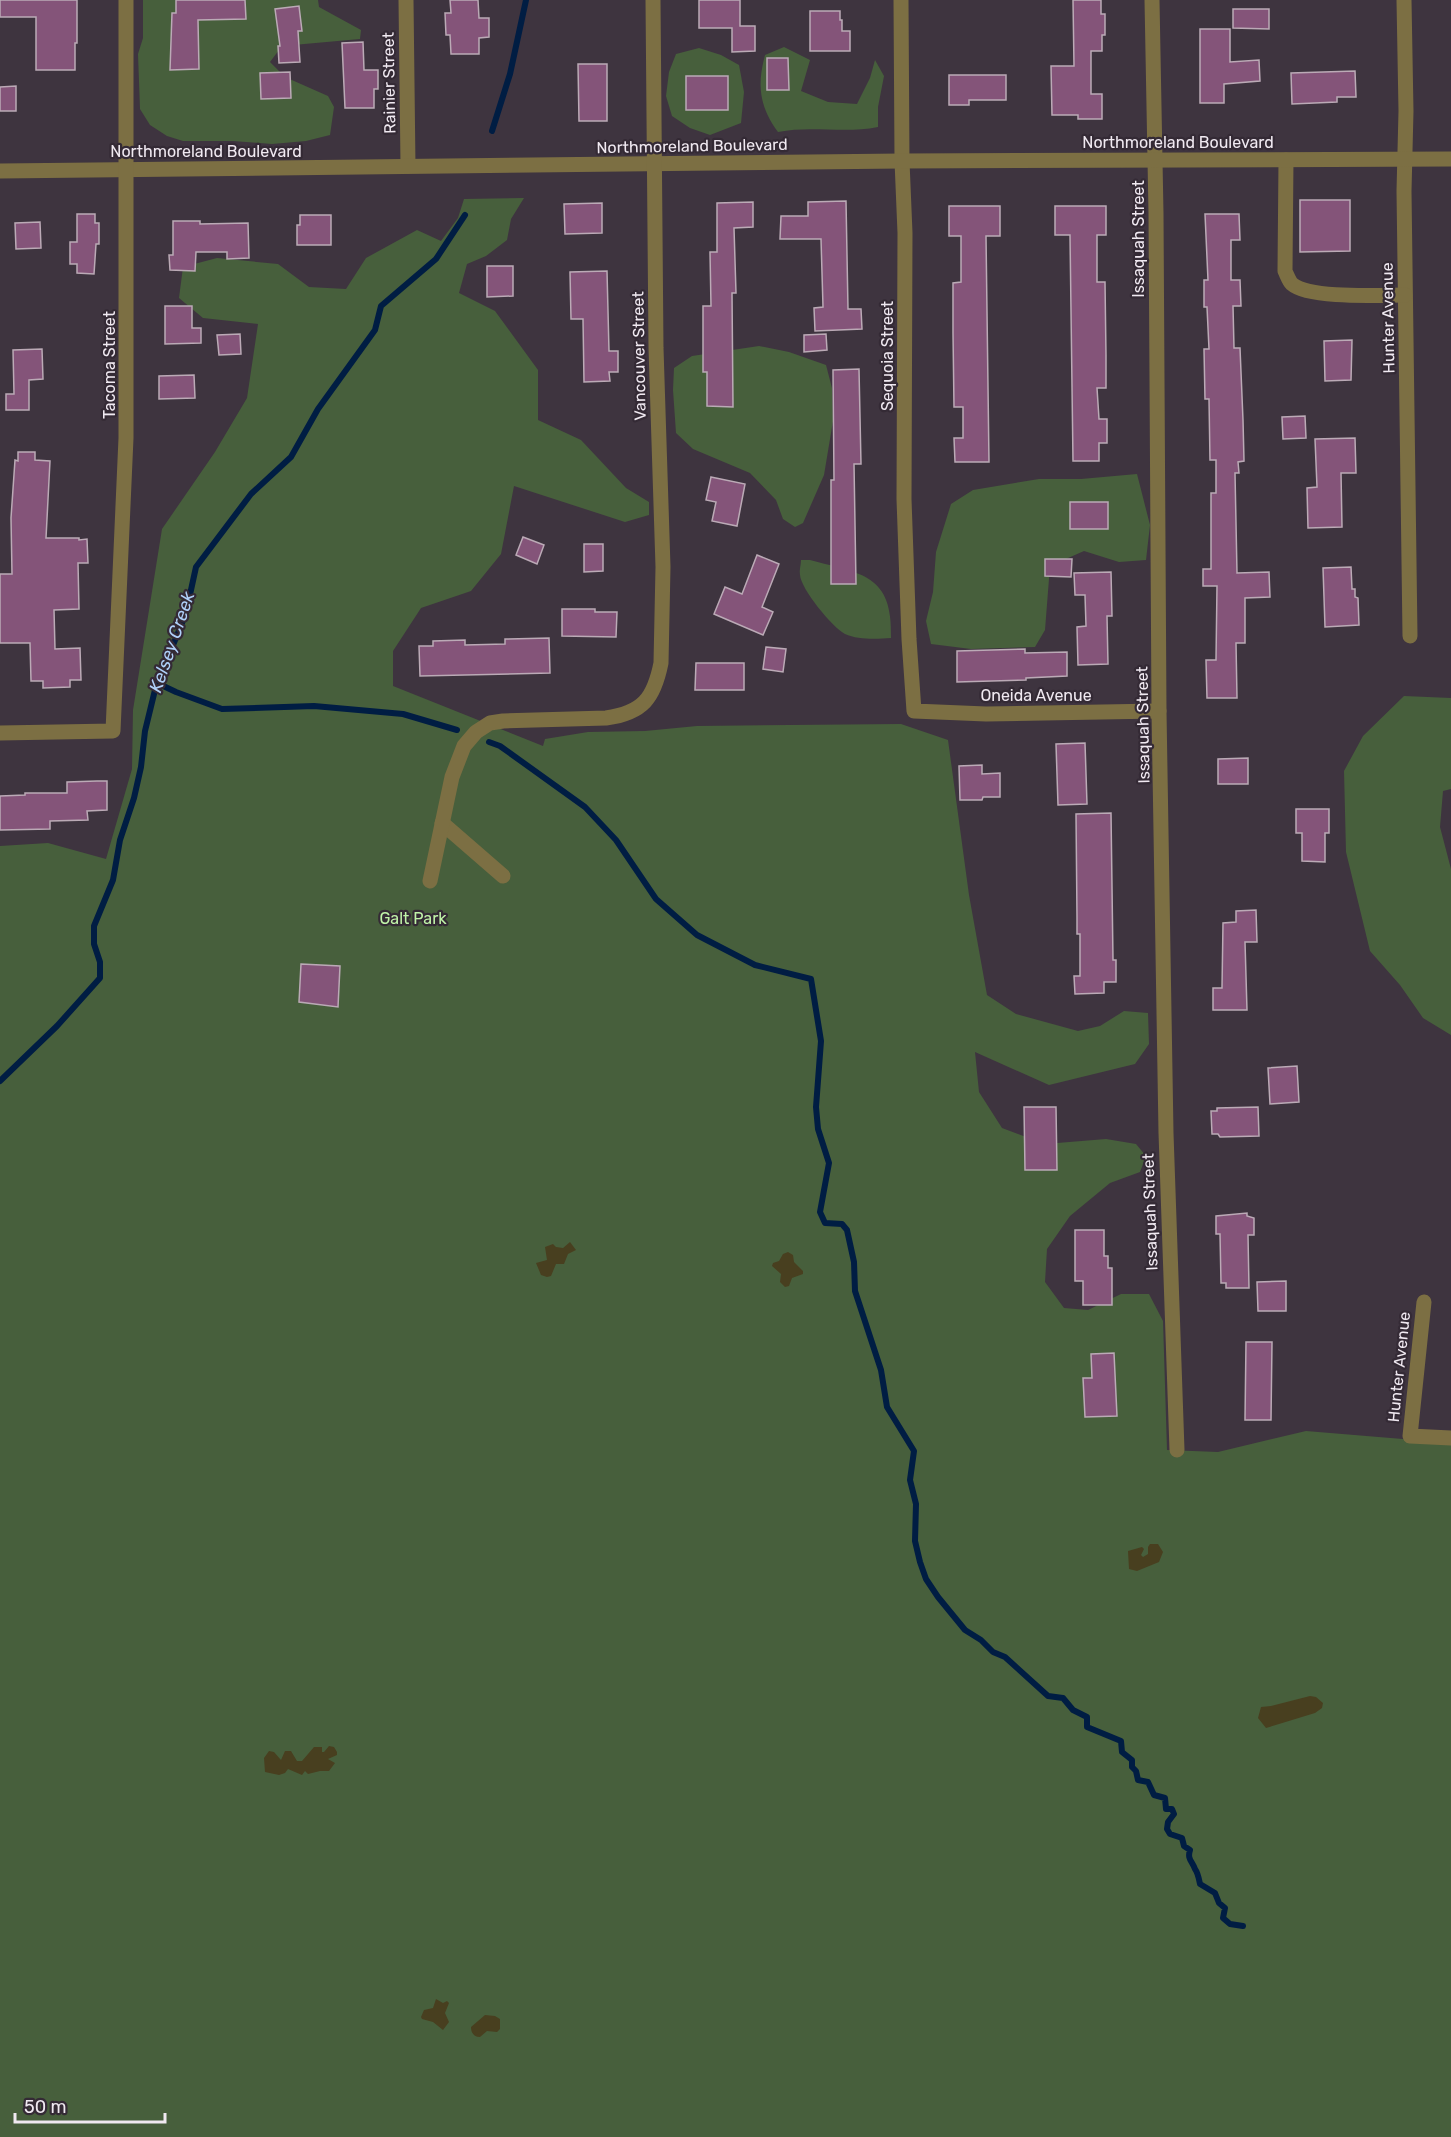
<svg xmlns="http://www.w3.org/2000/svg" width="1451" height="2137" viewBox="0 0 1451 2137" font-family="Rubik,sans-serif">
<style>
.green{fill:#475f3c}
.sand{fill:#483f1f}
.lines{fill:none;stroke-linecap:round;stroke-linejoin:round}
.stream{stroke:#001d43;stroke-width:6}
.building{fill:#845479;stroke:#bbaab6;stroke-width:1.5}
.minor{stroke:#7c6f43;stroke-width:15}
.labels{text-anchor:middle;dominant-baseline:central;stroke-width:4.5;stroke-linejoin:round;paint-order:stroke}
.street-label{font-size:16px;fill:#f0e9f1;stroke:#342a35}
.park-label{font-size:16px;fill:#c0f3a8;stroke:#342a35}
.water-label{font-size:18px;font-style:italic;fill:#afd0f9;stroke:#342a35}
</style>
<rect width="100%" height="100%" fill="#3e343f"/>
<!-- green -->
<g class="green">
<path d="M143 0H318L319 7 361 30 360 39 282 46 270 62 285 77 328 96 334 107 330 135 306 141 272 144 233 141H183L167 136 150 125 140 109 138 54 143 38Z"/>
<path d="M784 47 810 60 801 91 828 102 857 104 870 78 875 60 884 76 878 107V127C843 134 812 125 778 132 759 106 757 85 765 55Z"/>
<path d="M699 48 721 55 739 65 744 92 741 123 710 135 690 128 672 116 666 96 669 72 676 54Z"/>
<path d="M524 198 511 219 507 240 486 256 467 264 459 293 495 311 538 370V420L581 440 626 488 649 502V515L625 522 514 486 501 554 471 591 421 608 393 651V686L543 746 545 739 588 732 645 731 697 726 901 724 948 740 969 895 987 995 1016 1014 1078 1031 1100 1026 1124 1011 1148 1013 1149 1044 1135 1064 1049 1085 975 1052 979 1092 1002 1128 1045 1144 1106 1139 1136 1144 1146 1156 1140 1172 1110 1183 1070 1216 1047 1249 1045 1282 1064 1308 1088 1310 1121 1294H1149L1163 1321 1167 1450 1218 1452 1306 1431 1451 1443V2137H0V846L48 843 106 859 132 769 133 710 162 529 215 452 247 398 258 324 203 318 179 298 183 267 217 258 278 264 309 287 346 289 366 258 417 230 441 241 458 218 464 199Z"/>
<path d="M759 346 789 352 826 365 832 388 833 421 824 475 803 523 795 527 783 519 776 500 750 473 693 449 676 433 673 390 674 368 692 356Z"/>
<path d="M1137 474 1150 525 1146 560 1119 562 1084 551 1050 566 1045 630 1035 647 971 649 931 644 926 621 933 592 936 552 951 504 973 490 1039 479H1081Z"/>
<path d="M801 560H810C862 574 893 574 891 638 877 639 858 640 845 634 832 627 801 589 800 575 799 570 801 565 801 560Z"/>
<path d="M1404 696 1451 698V789L1443 791 1440 827 1451 869V1035L1423 1018 1400 985 1370 951 1346 852 1344 771 1363 736Z"/>
</g>
<!-- sand -->
<g class="sand">
<path d="M570 1242 576 1250 568 1254 564 1264H556L551 1276 547 1277 541 1275 536 1263 547 1260 545 1247 553 1244 556 1247 563 1248Z"/>
<path d="M788 1252 793 1255 794 1262 803 1271V1274L792 1278 789 1286 785 1287 780 1282 781 1274 772 1266 773 1263 779 1261 783 1254Z"/>
<path d="M1150 1544H1158L1163 1552 1159 1562 1137 1571 1129 1569 1128 1551 1142 1547 1144 1549 1141 1555 1143 1557 1148 1554V1547Z"/>
<path d="M1310 1696 1316 1697 1323 1703 1322 1708 1315 1713 1266 1728 1258 1718 1261 1707 1271 1706Z"/>
<path d="M329 1746 334 1747 337 1752V1755L328 1759 335 1763 329 1771H320L308 1774 305 1771 302 1775 288 1769 285 1773 279 1775 265 1772 264 1758 269 1751 274 1752 281 1760 285 1751H291L297 1761H302L314 1747H322V1752H324Z"/>
<path d="M436 1999 443 2003 447 2001 449 2003 445 2013 449 2022 443 2030 433 2022 422 2019 421 2017 424 2010 433 2008Z"/>
<path d="M485 2015 495 2016 500 2019V2029L497 2032 487 2031 480 2037C474 2037 471 2033 471 2027Z"/>
</g>
<g class="lines">
<!-- stream -->
<g class="stream">
<path d="M492 131 510 74 526 0"/>
<path d="M157 683 176 692 222 709 314 706 403 714 457 730"/>
<path d="M489 742 500 746 585 807 616 840 656 899 697 935 755 965 811 979 821 1041 816 1107 818 1129 829 1163 820 1212 825 1223 842 1224 847 1230 854 1262 855 1291 881 1370 887 1407 914 1451 910 1480 916 1504 915 1541 920 1562 926 1579 938 1597 965 1630 981 1640 993 1652 1005 1657 1048 1696 1063 1698 1073 1710 1087 1717V1727L1121 1741 1122 1752 1132 1760V1767L1136 1771 1138 1780 1148 1782 1154 1795 1165 1798 1166 1809H1172L1174 1814 1168 1822 1167 1829 1170 1834 1182 1838 1184 1846 1190 1850C1187 1859 1192 1861 1195 1869 1198 1873 1199 1879 1200 1884L1215 1893 1219 1903 1225 1908 1223 1918 1230 1924 1243 1926"/>
<path d="M0 1081 57 1026 100 978V962L94 944V926L113 880 120 840 134 798 141 767 145 731 155 690 186 613 196 567 251 494 291 457 318 409 375 330 381 306 436 259 465 215"/>
</g>
</g>
<!-- building -->
<g class="building">
<path d="M0 0H77V43H75V70H36V17H0Z"/>
<path d="M176 0H245L246 19 198 20 199 69 170 70 172 13H176Z"/>
<path d="M450 0H478L479 18H489V37L479 38V54H451L450 35H446L445 13H451Z"/>
<path d="M699 0H740V26H755V51L732 52V28H699Z"/>
<path d="M1073 0H1101V14H1105V35H1102V51H1091V94H1102V119H1078V115H1052L1051 66H1074Z"/>
<path d="M299 6 302 31H298L300 62 279 63 278 46H280L275 9Z"/>
<path d="M1233 9H1269V29L1233 28Z"/>
<path d="M810 11H840V20H842V31H850V51H810Z"/>
<path d="M1200 29H1230V62L1259 60 1260 81 1224 84V103H1200Z"/>
<path d="M363 42 364 70H378V89H374V108H345L342 43Z"/>
<path d="M767 58H788L789 90H767Z"/>
<path d="M578 64H607V121H579Z"/>
<path d="M1355 71 1356 97H1337V102L1292 104 1291 73Z"/>
<path d="M290 72 291 98 261 99 260 73Z"/>
<path d="M949 75H1006V100H969V105H949Z"/>
<rect x="686" y="76" width="42" height="34"/>
<path d="M16 86V111H0V87Z"/>
<path d="M1300 200H1350V251L1300 252Z"/>
<path d="M846 201 848 309H861L862 329 815 331 814 308 823 307 821 239H780L781 216H808V202Z"/>
<path d="M753 202V227L734 228 736 293H732L733 407 707 406V372H703V306H711L710 252H717V203Z"/>
<path d="M602 203V233L565 234 564 204Z"/>
<path d="M949 206H1000V236H986L989 462H955L954 438H963V407H954L953 333V283L961 282V236H949Z"/>
<path d="M1055 206H1106V235H1097V282H1105L1106 355V388H1097L1099 419H1107V443H1099V461H1073L1070 235H1055Z"/>
<path d="M77 214H95V223H99V244H96L94 274 77 273V264H70V242H77Z"/>
<path d="M1205 214H1239L1240 240H1231V280H1240L1241 306H1233L1234 348H1240L1243 420 1244 461 1238 462 1239 473H1235L1237 573 1269 572 1270 597 1245 598V643H1236L1237 698H1207L1206 660H1216L1217 586H1203V569H1211V493H1216V460H1210L1209 399H1205L1204 349H1209L1207 307H1204V280H1208Z"/>
<path d="M300 215H331V245H297V225H300Z"/>
<path d="M173 221H200V224L248 223 249 258 227 259V252H196L195 271 170 270 169 255H173Z"/>
<path d="M40 222 41 248 16 249 15 223Z"/>
<path d="M487 266H513V296L487 297Z"/>
<path d="M607 271 609 351H618V372H609L610 381 584 382 583 319H571L570 272Z"/>
<path d="M165 306H192V328H201V343L165 344Z"/>
<path d="M240 334 241 354 219 355 217 335Z"/>
<path d="M826 334 827 350 804 352V335Z"/>
<path d="M1352 340 1351 380 1325 381 1324 341Z"/>
<path d="M42 349 43 379 29 380V410H6V394H14L13 350Z"/>
<path d="M859 369 861 464H854L856 584H831V480H834L833 370Z"/>
<path d="M194 375 195 398 159 399V376Z"/>
<path d="M1305 416 1306 438 1283 439 1282 417Z"/>
<path d="M1355 438 1356 473H1341L1342 527 1308 528 1307 488 1317 487 1315 439Z"/>
<path d="M18 452H35V460L50 461 46 538H79V540L87 539 88 563H78L79 609 54 610 55 649 80 648 81 680H70V687L43 688V681H31L30 643H0V574H12L11 518 15 460 18 461Z"/>
<path d="M711 477 745 484 737 526 712 521 716 502 706 500Z"/>
<rect x="1070" y="502" width="38" height="27"/>
<path d="M523 537 544 545 537 564 516 555Z"/>
<path d="M584 544H603V571L584 572Z"/>
<path d="M757 555 779 564 762 607 773 612 763 635 714 614 725 587 742 594Z"/>
<path d="M1045 559H1072L1071 577 1045 576Z"/>
<path d="M1351 567 1352 589H1355V597L1358 598 1359 625 1325 627 1323 568Z"/>
<path d="M1111 572 1112 616H1107L1108 664 1078 665 1077 627 1086 626 1085 595H1075L1074 573Z"/>
<path d="M562 609H595V612H617L616 637 562 636Z"/>
<path d="M549 638 550 673 420 676 419 646H433V641L465 640V645L505 644V639Z"/>
<path d="M766 647 786 649 783 672 763 669Z"/>
<path d="M1025 649V653L1067 652V676L1026 678V680L957 682V651Z"/>
<path d="M696 663H744V690H695Z"/>
<path d="M1085 743 1087 804 1058 805 1056 744Z"/>
<path d="M1248 758V784H1218V759Z"/>
<path d="M982 765V774L1000 773V797H983L982 800H960L959 766Z"/>
<path d="M97 781H107V810L87 811 88 820 50 821V829L0 830V796L25 795V793H67V782Z"/>
<path d="M1296 809H1329V833H1325V862L1302 861V833H1296Z"/>
<path d="M1111 813 1113 960H1116V982H1104V993L1075 994 1074 976H1080V934H1077V917L1076 814Z"/>
<path d="M1256 910 1257 942H1245L1247 1010H1213V988H1222L1223 923 1236 922V911Z"/>
<path d="M301 964 340 966 338 1007 299 1002Z"/>
<path d="M1297 1066 1299 1102 1270 1104 1268 1068Z"/>
<path d="M1024 1107H1056L1057 1170H1025Z"/>
<path d="M1258 1107 1259 1136 1220 1137 1218 1134H1212L1211 1111H1217V1108Z"/>
<path d="M1247 1213V1216L1254 1218V1235H1248L1249 1288H1226V1283H1221L1220 1234H1216V1216Z"/>
<path d="M1075 1230H1104V1256H1108V1268H1112V1305H1083V1281H1075Z"/>
<path d="M1286 1281V1311H1258L1257 1282Z"/>
<path d="M1246 1342H1272L1271 1420H1245Z"/>
<path d="M1114 1353 1117 1416 1085 1417 1083 1378H1092L1091 1354Z"/>
</g>
<g class="lines">
<!-- minor -->
<g class="minor">
<path d="M406 0 408 166"/>
<path d="M901 0 902 161 905 233 904 499 909 639 914 711 986 714 1159 711"/>
<path d="M1152 0 1156 213 1159 711 1166 1133 1177 1450"/>
<path d="M1404 0 1406 111 1404 191 1410 636"/>
<path d="M1286 160 1285 271C1287 275 1289 281 1292 284 1309 299 1381 295 1405 295"/>
<path d="M0 171 902 161 1451 159"/>
<path d="M0 733 113 731 126 438V0"/>
<path d="M442 823 503 876"/>
<path d="M430 881 452 777 464 746 476 732 490 723 503 721 606 718C643 713 654 698 661 663L663 567 656 348 653 0"/>
<path d="M1424 1302 1410 1436 1451 1438"/>
</g>
</g>
<g class="labels">
<!-- street labels -->
<g class="street-label">
<text transform="translate(389 83) rotate(-91)">Rainier Street</text>
<text x="1178" y="142">Northmoreland Boulevard</text>
<text transform="translate(692 146) rotate(-1)">Northmoreland Boulevard</text>
<text x="206" y="151">Northmoreland Boulevard</text>
<text transform="translate(1138 239) rotate(-90)">Issaquah Street</text>
<text transform="translate(1388 318) rotate(-91)">Hunter Avenue</text>
<text transform="translate(639 356) rotate(-91)">Vancouver Street</text>
<text transform="translate(887 356) rotate(-90)">Sequoia Street</text>
<text transform="translate(109 365) rotate(-90)">Tacoma Street</text>
<text x="1036" y="695">Oneida Avenue</text>
<text transform="translate(1143 725) rotate(-91)">Issaquah Street</text>
<text transform="translate(1150 1212) rotate(-92)">Issaquah Street</text>
<text transform="translate(1399 1367) rotate(-84)">Hunter Avenue</text>
</g>
<!-- park labels -->
<g class="park-label">
<text x="413" y="918">Galt Park</text>
</g>
<!-- water labels -->
<g class="water-label">
<text transform="translate(172 642) rotate(-71)">Kelsey Creek</text>
</g>
</g>
<!-- scale -->
<path d="M15 2113v9h150v-9" fill="none" stroke="#f0e9f1" stroke-width="3"/>
<text x="24" y="2113" font-size="18" fill="#f0e9f1" stroke="#342a35" stroke-width="4.5" paint-order="stroke">50 m</text>
</svg>
